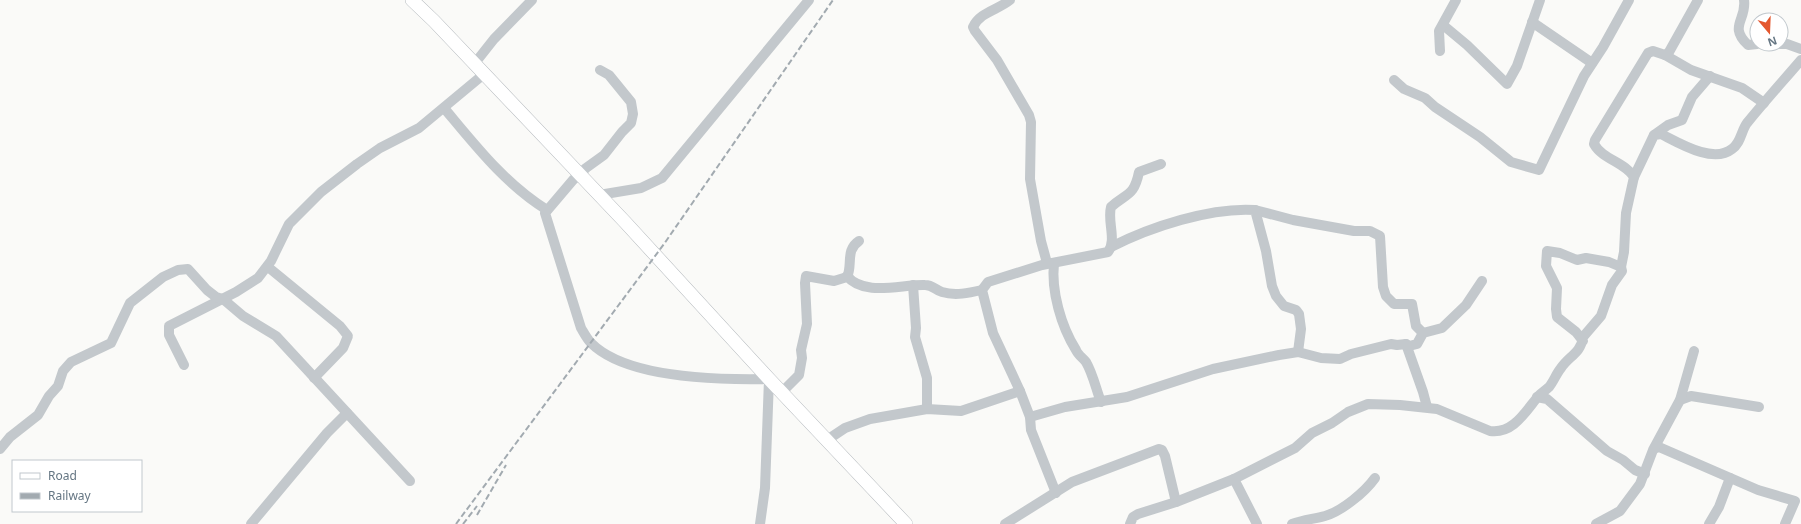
<svg xmlns="http://www.w3.org/2000/svg" width="1801" height="524" viewBox="0 0 1801 524" font-family="'Noto Sans',sans-serif">
<style>
.lines{fill:none;stroke-linecap:round;stroke-linejoin:round}
.major-casing{stroke:#b5babe;stroke-width:14}
.minor{stroke:#c3c8cc;stroke-width:10}
.major{stroke:#fff;stroke-width:13}
.rail{stroke:#a2aab0;stroke-width:2;stroke-dasharray:6 3;stroke-linecap:butt}
</style>
<rect width="100%" height="100%" fill="#fafaf8"/>
<g class="lines">
<defs>
<path id="major" d="M412 0 434 21 625 222 769 379 906 524"/>
</defs>
<!-- major casing -->
<use href="#major" class="major-casing"/>
<!-- minor -->
<g class="minor">
<path d="M1010 0C998 10 980 12 973 27L975 31 997 60 1029 115 1031 122 1030 179 1041 241 1047 263"/>
<path d="M1744 0C1747 20 1728 26 1748 45L1757 44"/>
<path d="M1532 22 1592 63"/>
<path d="M1443 25 1467 45 1507 84 1517 66 1540 0"/>
<path d="M1776 44H1787L1801 49"/>
<path d="M1440 51 1439 31 1456 0"/>
<path d="M1665 55 1691 70 1742 88 1764 103"/>
<path d="M475 63 494 39 532 0"/>
<path d="M600 70 609 75 631 102 633 114 631 123 622 132 604 155 586 168 573 180 545 213 581 328C584 333 587 339 591 343 627 379 721 380 769 379L765 488 760 524"/>
<path d="M1394 80 1404 89 1425 98 1435 107 1480 137 1511 162 1539 170 1584 76 1603 47 1629 0"/>
<path d="M444 108C475 145 505 184 547 210"/>
<path d="M1654 135 1668 125 1682 120 1692 97 1710 76"/>
<path d="M1634 177 1654 135 1661 134C1679 143 1713 164 1732 149 1741 143 1741 131 1747 123 1765 101 1783 81 1801 60"/>
<path d="M599 195 641 188 662 178 809 0"/>
<path d="M1255 210 1293 220 1354 231H1370L1380 236 1383 287 1386 296 1394 304H1412L1416 326 1423 333"/>
<path d="M1111 247C1150 227 1211 207 1255 210L1266 251 1272 286 1276 296 1284 306 1296 310 1299 314 1301 329 1298 352"/>
<path d="M1054 263C1051 291 1061 326 1076 350 1078 355 1083 358 1086 362 1093 374 1096 389 1101 402"/>
<path d="M268 267 340 326 348 336 343 348 314 378"/>
<path d="M1621 267 1624 252 1626 213 1634 177C1625 162 1603 160 1594 144L1595 140 1648 53 1653 51 1665 55 1669 52 1698 0"/>
<path d="M847 276C864 297 902 284 925 285 933 285 935 290 942 292 955 296 969 293 982 290"/>
<path d="M913 285 916 328 915 337 927 378V409"/>
<path d="M1406 344 1423 392 1427 407"/>
<path d="M184 365 169 335V326L236 292 258 278 271 261 289 224 321 192 357 164 380 148 419 128 484 74"/>
<path d="M782 392 799 375 802 358 801 350 807 324 805 283 806 276 834 281 847 277C853 265 845 250 859 241"/>
<path d="M1537 397 1547 399 1607 451 1623 460 1635 470 1645 474"/>
<path d="M1680 400 1691 396 1759 407"/>
<path d="M1030 417 1065 407 1127 397 1213 369 1279 355 1298 352 1321 358 1340 359 1351 354 1391 344 1397 345 1406 344 1409 346 1417 344 1423 333 1442 328 1466 305 1482 281"/>
<path d="M827 440 845 428 870 419 927 409 961 411 1020 391"/>
<path d="M1656 448 1659 447 1758 490 1795 501 1785 524"/>
<path d="M0 449 10 437 38 415 49 396 58 386 63 371 71 362 111 343 130 303 163 277 178 270 188 269 207 290 216 297 223 299 243 316 276 336 410 481"/>
<path d="M1234 479 1257 524"/>
<path d="M1056 493 1031 430 1030 417 1020 391 993 333 982 290 988 282 1042 265 1108 252C1117 240 1107 221 1111 207 1126 193 1134 197 1139 172L1161 164"/>
<path d="M251 524 327 433 347 413"/>
<path d="M1005 524 1072 482 1159 449 1162 450 1165 456 1176 502"/>
<path d="M1130 524 1133 517 1138 514 1176 502 1234 479 1295 448 1312 433 1332 423 1348 412 1368 404 1400 405 1437 409 1490 431C1512 434 1524 414 1536 399 1539 394 1545 391 1549 387 1554 381 1556 374 1561 368 1569 356 1581 353 1583 337L1601 316 1612 285 1622 271 1621 267 1609 262 1586 258 1577 260 1560 253 1547 251 1546 266 1557 288 1556 309 1557 317 1576 332 1583 341"/>
<path d="M1292 524C1303 520 1314 519 1325 516 1342 511 1365 492 1375 478"/>
<path d="M1596 524 1620 511 1640 484 1653 450 1680 400 1694 351"/>
<path d="M1709 524 1719 507 1730 478"/>
</g>
<!-- major -->
<use href="#major" class="major"/>
<!-- rail -->
<g class="rail">
<path d="M477 515 506 465"/>
<path d="M456 524 664 244 833 0"/>
<path d="M463 524 477 506"/>
</g>
</g>
<!-- legend -->
<rect x="12" y="460" width="130" height="52" fill="#ffffff" stroke="#c1c8cd"/>
<rect x="20" y="473" width="20" height="6" fill="#ffffff" stroke="#c1c8cd"/>
<text x="48" y="480" font-size="12" fill="#657683">Road</text>
<rect x="20" y="493" width="20" height="6" fill="#a2aab0" stroke="#c1c8cd"/>
<text x="48" y="500" font-size="12" fill="#657683">Railway</text>
<!-- north arrow -->
<g transform="translate(1769 32) rotate(161)"><circle r="19" fill="#ffffff" stroke="#c1c8cd"/>
<path d="M0-3L7 15L0 10L-7 15Z" fill="#e4572e"/>
<text y="-6" font-size="11" font-weight="bold" text-anchor="middle" fill="#657683">N</text>
</g>
</svg>
